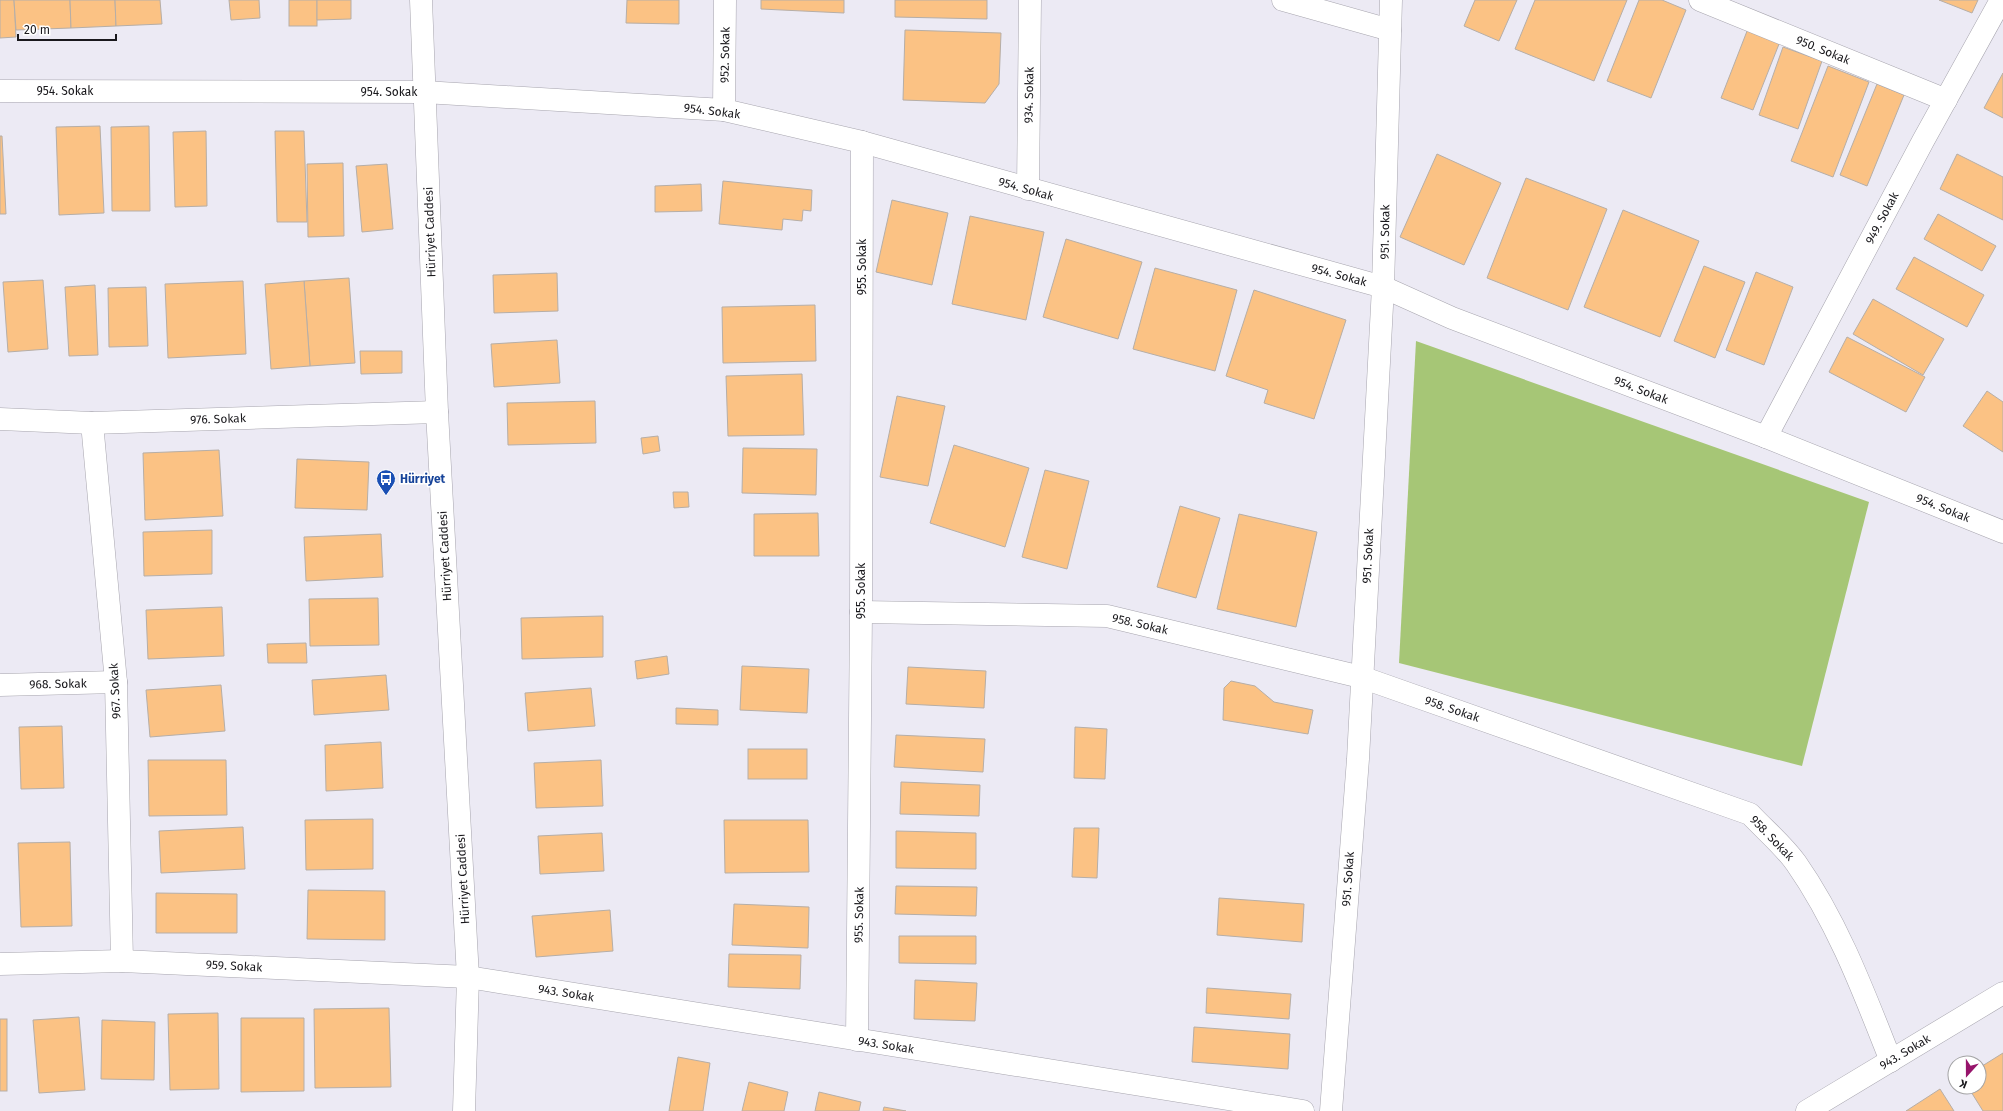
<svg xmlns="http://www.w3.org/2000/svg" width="2003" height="1111" viewBox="0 0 2003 1111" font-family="'Fira Sans',sans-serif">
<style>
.green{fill:#a6c676}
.building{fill:#fbc284;stroke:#b6aea7}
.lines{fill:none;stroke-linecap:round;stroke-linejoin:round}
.minor-casing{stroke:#a7a5ae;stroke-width:23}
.minor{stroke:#fff;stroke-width:22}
.labels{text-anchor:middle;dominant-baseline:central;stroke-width:3;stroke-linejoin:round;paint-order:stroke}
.street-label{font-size:12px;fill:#19181c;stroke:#fff}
.transit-label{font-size:12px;font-weight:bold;fill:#164399;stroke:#fff;text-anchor:start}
</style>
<rect width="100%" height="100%" fill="#eceaf4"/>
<!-- green -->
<path class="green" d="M1416 341 1869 502 1802 766 1399 663Z"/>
<!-- building -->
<g class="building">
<path d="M0 0H14L16 37 0 38Z"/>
<path d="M14 0H70L71 28 16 30Z"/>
<path d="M70 0H115L116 26 71 28Z"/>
<path d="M115 0H160L162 24 116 26Z"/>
<path d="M229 0H259L260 18 231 20Z"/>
<rect x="289" y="0" width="28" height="26"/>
<path d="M317 0H351V19L317 20Z"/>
<path d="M627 0H679V24L626 23Z"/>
<path d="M761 0H844V13L761 9Z"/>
<path d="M895 0H987V19L895 17Z"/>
<path d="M1475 0H1517L1499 41 1464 26Z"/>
<path d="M1535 0H1627L1594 81 1515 49Z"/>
<path d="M1639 0H1662L1686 10 1651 98 1607 81Z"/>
<path d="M1939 0H1978L1972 13Z"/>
<path d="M1749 26 1781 39 1753 110 1721 98Z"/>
<path d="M905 30 1001 33 999 84 985 103 903 100Z"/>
<path d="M1783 47 1822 61 1798 129 1759 115Z"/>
<path d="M1828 66 1869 82 1833 177 1791 161Z"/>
<path d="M2003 73V118L1984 108Z"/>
<path d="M1877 84 1904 95 1867 186 1840 175Z"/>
<path d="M100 126 104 213 59 215 56 127Z"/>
<path d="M149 126 150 211H112L111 127Z"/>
<path d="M206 131 207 206 175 207 173 132Z"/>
<path d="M275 131H304L307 222H277Z"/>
<path d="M0 136H2L6 214H0Z"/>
<path d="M1437 154 1501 183 1464 265 1400 237Z"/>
<path d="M1957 154 2003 177V220L1940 189Z"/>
<path d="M343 163 344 236 308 237 307 164Z"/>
<path d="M387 164 393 229 362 232 356 166Z"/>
<path d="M1526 178 1607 209 1568 310 1487 278Z"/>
<path d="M723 181 812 190 811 211 803 210 802 221 783 219 782 230 719 224Z"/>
<path d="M701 184 702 211 655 212V186Z"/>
<path d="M892 200 948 213 932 285 876 272Z"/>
<path d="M1623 210 1699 241 1660 337 1584 307Z"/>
<path d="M1938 214 1996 246 1982 271 1924 239Z"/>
<path d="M970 216 1044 232 1026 320 952 304Z"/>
<path d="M1066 239 1142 262 1118 339 1043 317Z"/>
<path d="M1914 257 1984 295 1967 327 1896 289Z"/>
<path d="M1704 266 1745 282 1715 358 1674 341Z"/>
<path d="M1155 268 1237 290 1215 371 1133 349Z"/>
<path d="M1756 272 1793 287 1764 365 1726 350Z"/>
<path d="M557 273 558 311 494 313 493 275Z"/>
<path d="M349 278 355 363 310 366 304 281Z"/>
<path d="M43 280 48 349 8 352 3 282Z"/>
<path d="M243 281 246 354 168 358 165 284Z"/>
<path d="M304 281 310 366 271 369 265 284Z"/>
<path d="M95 285 98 355 69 356 65 287Z"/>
<path d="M146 287 148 346 109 347 108 288Z"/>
<path d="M1254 290 1346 320 1314 419 1264 403 1268 390 1226 376Z"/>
<path d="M1873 299 1944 339 1923 375 1853 334Z"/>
<path d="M815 305 816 361 723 363 722 307Z"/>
<path d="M1847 337 1925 377 1906 412 1829 372Z"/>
<path d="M557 340 560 383 494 387 491 344Z"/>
<path d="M360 351H402V373L361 374Z"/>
<path d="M802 374 804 435 728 436 726 376Z"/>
<path d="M1987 391 2003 402V452L1963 426Z"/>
<path d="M897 396 945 406 928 486 880 477Z"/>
<path d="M595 401 596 443 508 445 507 403Z"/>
<path d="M658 436 660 451 643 454 641 438Z"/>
<path d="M954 445 1029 468 1005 547 930 523Z"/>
<path d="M743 448 817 449 816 495 742 493Z"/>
<path d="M219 450 223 516 145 520 143 453Z"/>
<path d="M297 459 369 462 367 510 295 508Z"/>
<path d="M1045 470 1089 481 1067 569 1022 557Z"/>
<path d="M673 492H688L689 507 674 508Z"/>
<path d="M1180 506 1220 518 1196 598 1157 587Z"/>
<path d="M818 513 819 556H754V514Z"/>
<path d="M1239 514 1317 532 1296 627 1217 609Z"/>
<path d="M212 530V574L144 576 143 532Z"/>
<path d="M381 534 383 577 306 581 304 537Z"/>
<path d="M378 598 379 645 310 646 309 599Z"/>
<path d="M222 607 224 656 148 659 146 610Z"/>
<path d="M603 616V657L522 659 521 618Z"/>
<path d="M306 643 307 663H268L267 644Z"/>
<path d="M667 656 669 674 637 679 635 661Z"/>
<path d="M742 666 809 669 807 713 740 710Z"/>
<path d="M908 667 986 671 984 708 906 704Z"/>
<path d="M386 675 389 710 314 715 312 680Z"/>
<path d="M1231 681 1255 686 1274 702 1313 710 1308 734 1223 720 1224 688Z"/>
<path d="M221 685 225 731 150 737 146 690Z"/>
<path d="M591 688 595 726 528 731 525 693Z"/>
<path d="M676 708 718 710V725L676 724Z"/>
<path d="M62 726 64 788 21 789 19 727Z"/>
<path d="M1075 727 1107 729 1105 779 1074 778Z"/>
<path d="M896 735 985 739 983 772 894 767Z"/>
<path d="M381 742 383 788 326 791 325 745Z"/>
<rect x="748" y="749" width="59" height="30"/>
<path d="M148 760H226L227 815 149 816Z"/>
<path d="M601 760 603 806 536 808 534 763Z"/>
<path d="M901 782 980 785 979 816 900 814Z"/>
<path d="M373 819V869L306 870 305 820Z"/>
<path d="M724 820H808L809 872 725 873Z"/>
<path d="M243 827 245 869 161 873 159 831Z"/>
<path d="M1074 828H1099L1097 878 1072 877Z"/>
<path d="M896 831 976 833V869L896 868Z"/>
<path d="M602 833 604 871 540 874 538 836Z"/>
<path d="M70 842 72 926 21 927 18 843Z"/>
<path d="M896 886 977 887 976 916 895 914Z"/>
<path d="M308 890 385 891V940L307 939Z"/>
<path d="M156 893 237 894V933H156Z"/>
<path d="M1219 898 1304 904 1302 942 1217 935Z"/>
<path d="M734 904 809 907 808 948 732 945Z"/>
<path d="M610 910 613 951 536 957 532 916Z"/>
<path d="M899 936H976V964L899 963Z"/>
<path d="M729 954 801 955 800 989 728 987Z"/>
<path d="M915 980 977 983 975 1021 914 1019Z"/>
<path d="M1207 988 1291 994 1289 1019 1206 1013Z"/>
<path d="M389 1008 391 1087 315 1088 314 1009Z"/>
<path d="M218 1013 219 1089 170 1090 168 1014Z"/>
<path d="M79 1017 85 1090 39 1093 33 1020Z"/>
<path d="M241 1018H304V1091L241 1092Z"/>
<rect x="0" y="1019" width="7" height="72"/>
<path d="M102 1020 155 1022 154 1080 101 1079Z"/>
<path d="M1194 1027 1290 1034 1288 1069 1192 1062Z"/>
<path d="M2003 1053V1111H1983L1968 1087H1979V1068Z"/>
<path d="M678 1057 710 1063 703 1111H669Z"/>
<path d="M749 1082 788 1092 784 1111H742Z"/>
<path d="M1940 1089 1954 1111H1906Z"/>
<path d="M819 1092 861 1102 859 1111H815Z"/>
<path d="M884 1107 906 1111H883Z"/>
</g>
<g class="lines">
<defs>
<g id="minor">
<path d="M421 0 437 412 468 977 464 1111"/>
<path d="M1283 0 1390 30"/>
<path d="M1700 0 1946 100"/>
<path d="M0 91 424 92 724 110 862 142 1383 287 1452 318 1766 437 2003 532"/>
<path d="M724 110 725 0"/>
<path d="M1028 189 1030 0"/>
<path d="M0 419 92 423 437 412"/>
<path d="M92 423 116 682 122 961"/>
<path d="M1766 437 1923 141 2001 0"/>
<path d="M861 612 1107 616 1361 677 1750 814C1765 830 1783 845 1796 863 1838 923 1864 993 1891 1061"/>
<path d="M0 685 116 682"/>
<path d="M0 964 122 961 468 977 1303 1111"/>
<path d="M857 1040 861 612 862 142"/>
<path d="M1331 1111 1358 759 1383 287 1391 0"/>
<path d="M1807 1111 2003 993"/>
</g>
</defs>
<!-- minor casing -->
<use href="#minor" class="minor-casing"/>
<!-- minor -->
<use href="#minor" class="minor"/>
</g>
<!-- icons -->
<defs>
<symbol id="bus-pin" viewBox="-11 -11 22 30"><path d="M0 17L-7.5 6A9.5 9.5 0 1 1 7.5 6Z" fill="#1a4fb4" stroke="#fff"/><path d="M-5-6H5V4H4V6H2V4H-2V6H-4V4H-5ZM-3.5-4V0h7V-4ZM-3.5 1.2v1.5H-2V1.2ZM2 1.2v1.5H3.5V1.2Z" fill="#fff"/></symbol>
</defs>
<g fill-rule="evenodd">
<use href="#bus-pin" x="375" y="468" width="22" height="30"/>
</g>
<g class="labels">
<!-- street labels -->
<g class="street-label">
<text transform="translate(1823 50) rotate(22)">950. Sokak</text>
<text transform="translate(725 55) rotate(-89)">952. Sokak</text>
<text x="65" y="91">954. Sokak</text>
<text x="389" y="92">954. Sokak</text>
<text transform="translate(1029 95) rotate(-89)">934. Sokak</text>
<text transform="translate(712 111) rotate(7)">954. Sokak</text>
<text transform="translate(1026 189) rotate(16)">954. Sokak</text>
<text transform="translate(1882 218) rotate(-62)">949. Sokak</text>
<text transform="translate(430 232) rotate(-92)">Hürriyet Caddesi</text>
<text transform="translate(1385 232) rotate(-89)">951. Sokak</text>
<text transform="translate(862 267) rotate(-90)">955. Sokak</text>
<text transform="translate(1339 275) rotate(15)">954. Sokak</text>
<text transform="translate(1641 390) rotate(21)">954. Sokak</text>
<text transform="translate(218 419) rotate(-2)">976. Sokak</text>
<text transform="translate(1943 508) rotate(22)">954. Sokak</text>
<text transform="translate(445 556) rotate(-93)">Hürriyet Caddesi</text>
<text transform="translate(1368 556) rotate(-87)">951. Sokak</text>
<text transform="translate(861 591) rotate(-90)">955. Sokak</text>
<text transform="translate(1140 624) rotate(13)">958. Sokak</text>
<text transform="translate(58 684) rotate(-1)">968. Sokak</text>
<text transform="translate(115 691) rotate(-93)">967. Sokak</text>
<text transform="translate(1452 709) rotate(19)">958. Sokak</text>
<text transform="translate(1772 838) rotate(46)">958. Sokak</text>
<text transform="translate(463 879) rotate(-93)">Hürriyet Caddesi</text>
<text transform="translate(1348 879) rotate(-86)">951. Sokak</text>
<text transform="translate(859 915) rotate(-89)">955. Sokak</text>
<text transform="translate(234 966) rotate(3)">959. Sokak</text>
<text transform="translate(566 993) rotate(9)">943. Sokak</text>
<text transform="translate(886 1045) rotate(9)">943. Sokak</text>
<text transform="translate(1905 1052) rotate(-31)">943. Sokak</text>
</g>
<!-- transit labels -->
<g class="transit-label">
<text x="400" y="479">Hürriyet</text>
</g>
</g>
<!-- north arrow -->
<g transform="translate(1967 1075) rotate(201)"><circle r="19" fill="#ffffff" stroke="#a3a3a4"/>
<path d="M0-3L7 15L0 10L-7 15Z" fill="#97146b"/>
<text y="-6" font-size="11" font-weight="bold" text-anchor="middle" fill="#19181c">K</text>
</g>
<!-- scale -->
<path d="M18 34v6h98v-6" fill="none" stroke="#19181c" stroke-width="2"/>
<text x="24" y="34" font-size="12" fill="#19181c" stroke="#ffffff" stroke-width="3" paint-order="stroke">20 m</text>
</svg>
